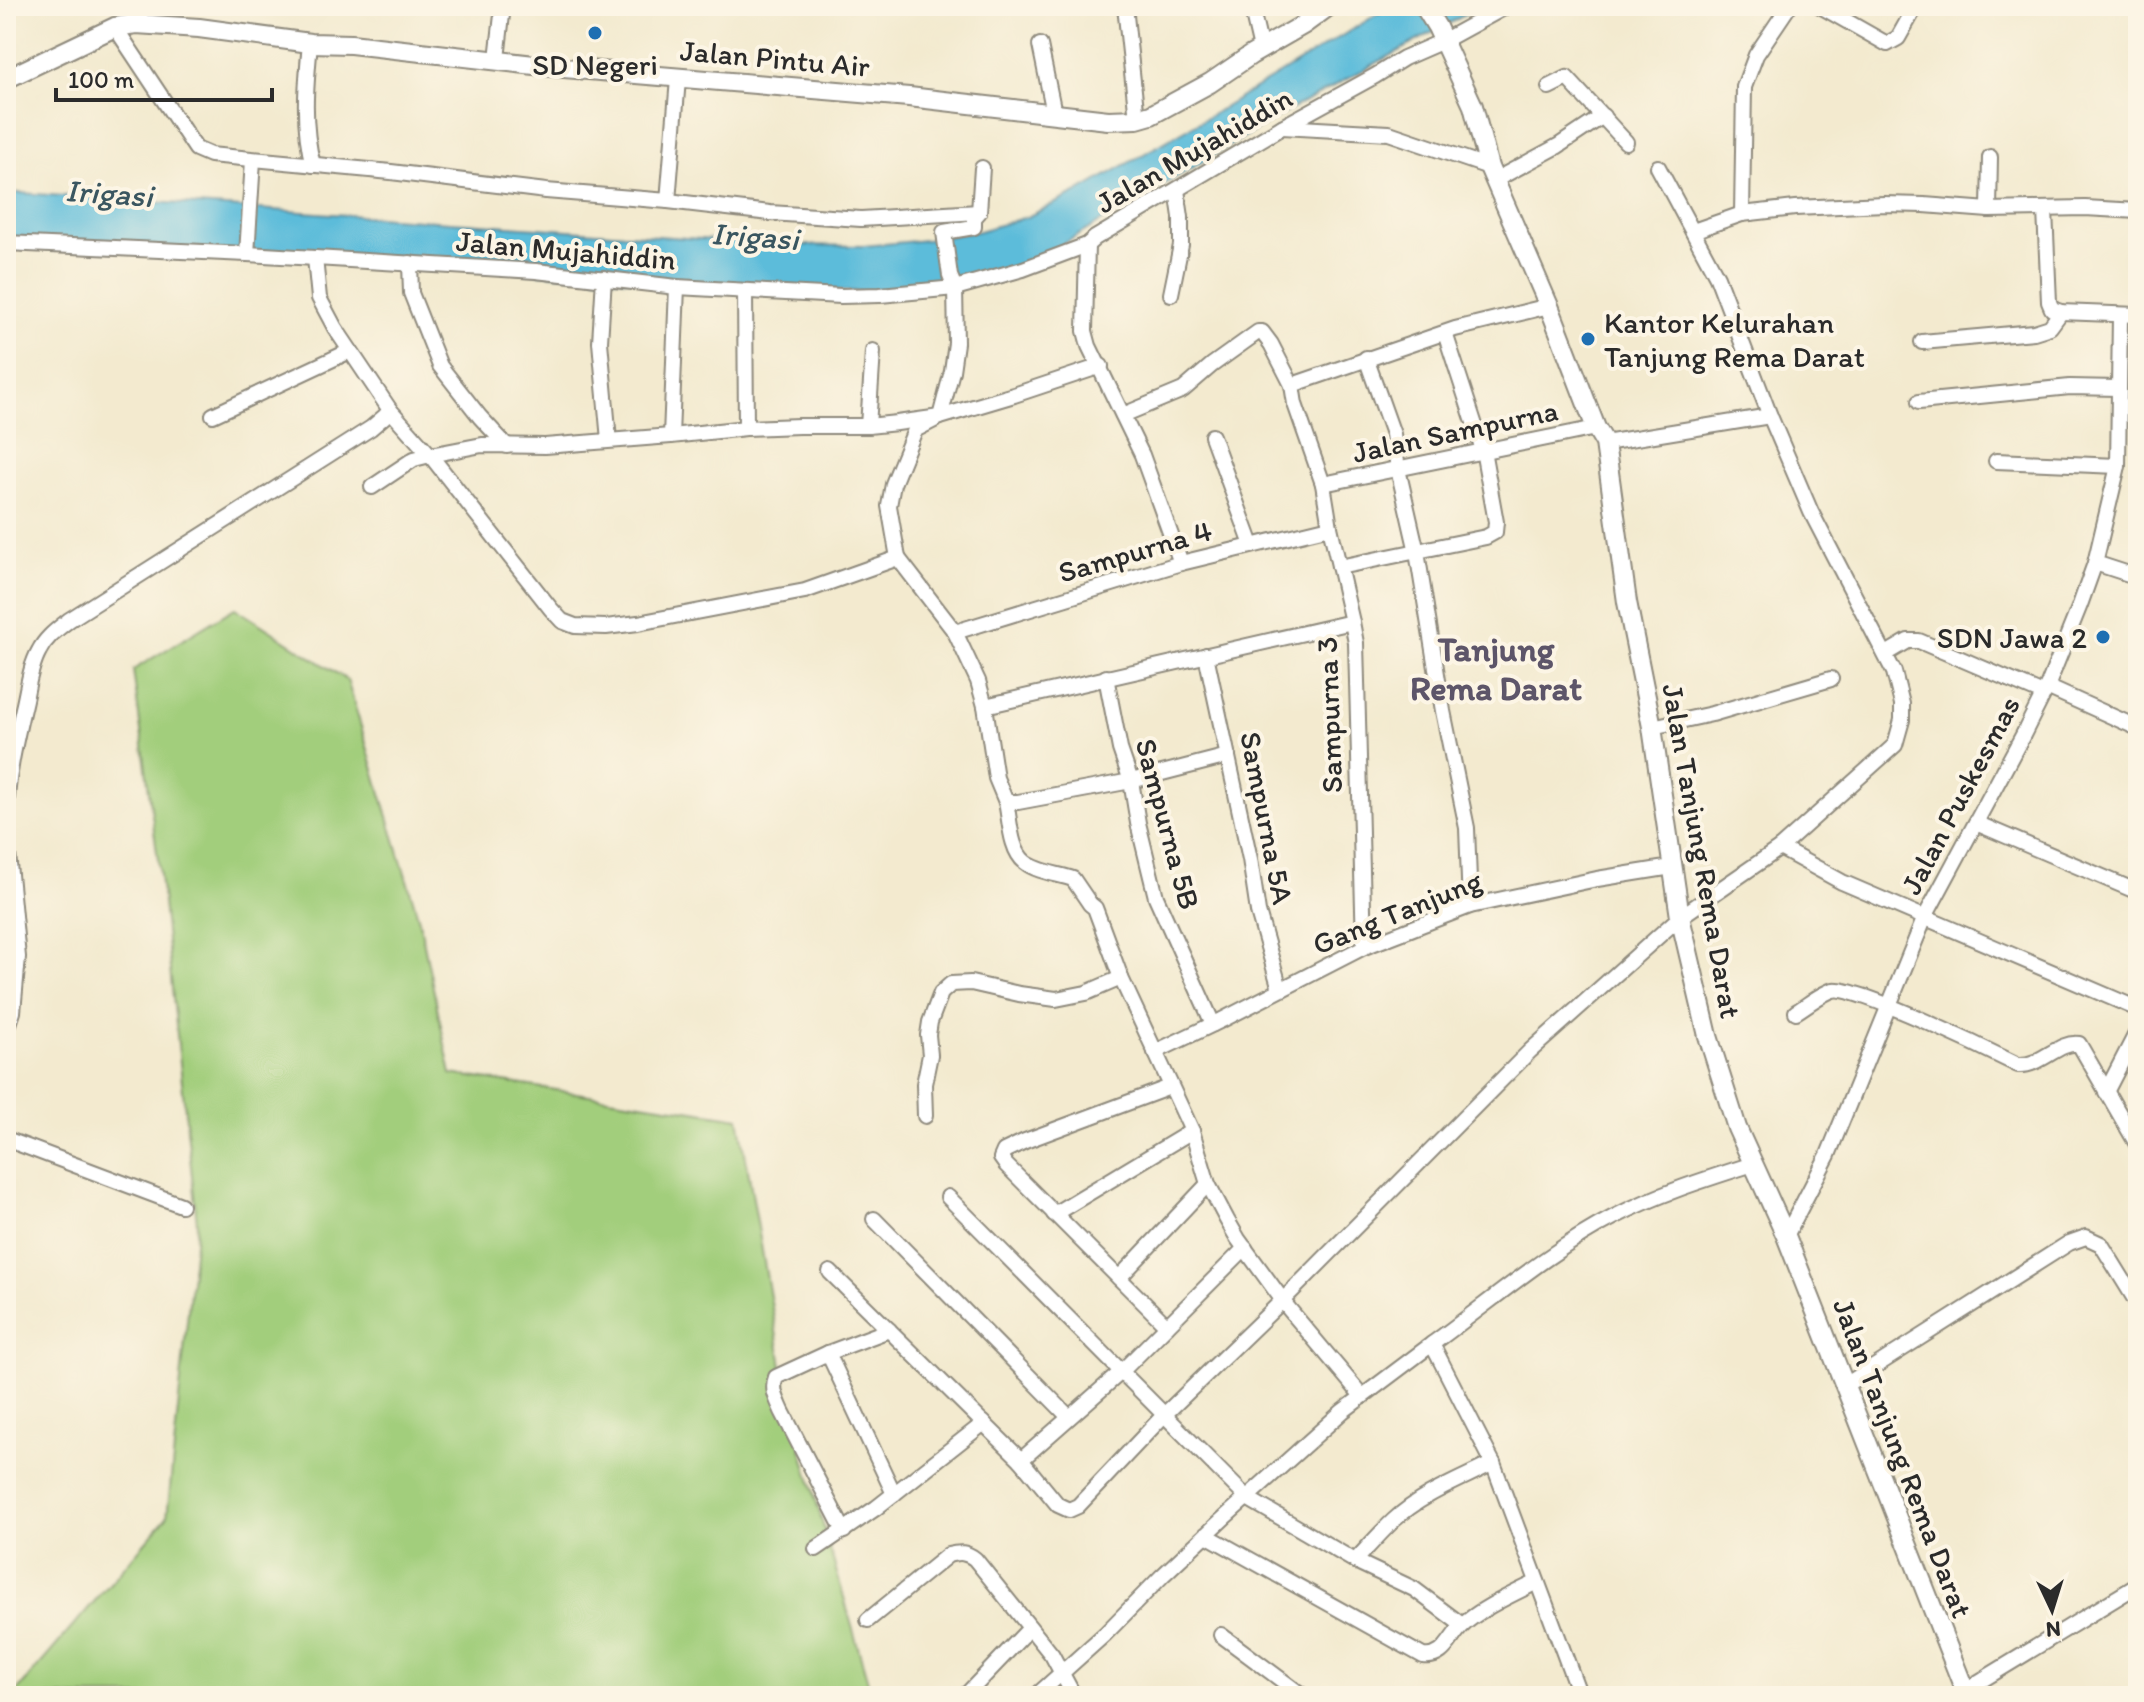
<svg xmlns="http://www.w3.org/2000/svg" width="2144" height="1702" viewBox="0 0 2144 1702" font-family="Itim,sans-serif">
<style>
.green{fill:#a2ce7b;stroke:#667c53;stroke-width:2}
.water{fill:#5cbcda;stroke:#447482;stroke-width:2}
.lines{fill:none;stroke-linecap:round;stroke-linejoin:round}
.minor-casing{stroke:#8f8a7d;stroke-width:18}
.tertiary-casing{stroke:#8f8a7d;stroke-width:22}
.minor{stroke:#fff;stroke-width:14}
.tertiary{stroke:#fff;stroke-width:18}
.poi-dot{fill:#1f6fb2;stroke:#fcf5e5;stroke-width:3}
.labels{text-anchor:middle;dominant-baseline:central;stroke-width:8;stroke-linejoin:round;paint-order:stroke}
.street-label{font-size:30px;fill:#2b2b2b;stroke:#fcf5e5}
.poi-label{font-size:30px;fill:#2b2b2b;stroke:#fcf5e5}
.water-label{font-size:32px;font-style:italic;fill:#3a5660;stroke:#fcf5e5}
.quarter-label{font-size:34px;font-weight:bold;fill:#5d5569;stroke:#fcf5e5}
</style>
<rect width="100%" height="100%" fill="#fcf5e5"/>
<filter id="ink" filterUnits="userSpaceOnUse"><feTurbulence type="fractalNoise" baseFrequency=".0125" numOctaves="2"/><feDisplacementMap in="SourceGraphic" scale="16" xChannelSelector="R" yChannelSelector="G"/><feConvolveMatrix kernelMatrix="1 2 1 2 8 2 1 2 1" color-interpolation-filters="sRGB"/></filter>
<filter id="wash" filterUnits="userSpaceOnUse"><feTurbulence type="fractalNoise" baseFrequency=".006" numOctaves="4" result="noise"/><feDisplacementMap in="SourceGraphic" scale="32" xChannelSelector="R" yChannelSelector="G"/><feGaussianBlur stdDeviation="1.8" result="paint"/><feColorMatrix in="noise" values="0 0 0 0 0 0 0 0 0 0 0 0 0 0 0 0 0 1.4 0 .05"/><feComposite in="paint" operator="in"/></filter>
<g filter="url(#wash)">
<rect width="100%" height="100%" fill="#f3eacf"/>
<!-- green -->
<path class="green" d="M235 608 347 680 419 920 451 1074 739 1118 789 1406 872 1696H13L167 1517 197 1223 160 875 133 670Z"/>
<!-- water -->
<path class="water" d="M1391 6H1481L1290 110 1041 257 968 281 865 292 650 281 6 237V192L789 245 864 246 926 240 979 231 1027 217 1076 193 1215 113Z"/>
</g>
<g filter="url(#ink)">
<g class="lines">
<defs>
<g id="minor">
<path d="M136 6V24"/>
<path d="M1125 6 1137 119"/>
<path d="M1251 6 1261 49"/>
<path d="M1820 6 1887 44 1898 38 1916 6"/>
<path d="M115 27 196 149 210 155 391 172 546 191 668 201 770 213 861 219 979 212"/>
<path d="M310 43C306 85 302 124 313 165"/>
<path d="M1040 45 1054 113"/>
<path d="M497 59 503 6"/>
<path d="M1549 87 1567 78 1626 142"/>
<path d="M1282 127 1389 133 1489 167"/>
<path d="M1495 180 1558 146 1603 116"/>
<path d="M668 201 678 79"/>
<path d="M1989 210 2085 208 2138 211"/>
<path d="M2045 210 2049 302 2052 309 2061 312 2138 315"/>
<path d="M1742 214 1744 87 1756 55 1789 6"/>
<path d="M1693 231 1742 214 1795 208 1884 204 1924 205 1989 210 1990 157"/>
<path d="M6 243 247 254 536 271 677 287 841 296 880 295 955 288 1023 269 1087 245 1095 238 1282 127 1375 76 1404 58 1443 41 1507 6"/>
<path d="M1087 245 1085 331 1089 346 1142 455 1181 563"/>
<path d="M247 254 253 160"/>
<path d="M410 263 411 293 440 366 480 417 507 446"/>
<path d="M604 278 600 342 609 440"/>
<path d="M745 291 746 428"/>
<path d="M1171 294 1181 245V217L1177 190"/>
<path d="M1922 342 2034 332 2050 327 2061 312"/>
<path d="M1366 358 1393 434 1398 469 1417 552 1443 711 1467 828 1470 906"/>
<path d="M1292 385 1455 329 1549 306"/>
<path d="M1919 402 2070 387 2118 388"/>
<path d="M390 410 430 455 482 445 545 446 671 436 746 428 799 426H868L897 423 940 417 1014 395 1101 366"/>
<path d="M213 415 350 351"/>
<path d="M1123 415 1183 390 1212 365 1258 332H1262L1271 344 1292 385 1295 404 1323 484 1330 527 1352 622 1356 643 1364 947"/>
<path d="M868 426 873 351"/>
<path d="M671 436 677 287"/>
<path d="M1212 436 1252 545"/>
<path d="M1605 443 1770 416"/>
<path d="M1996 461 2118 466"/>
<path d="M1323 484 1596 428"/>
<path d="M372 487 414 459 430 455 551 609 562 621 575 626 606 627 638 623 805 591 898 558 955 632 978 681 985 706 996 778 1006 802H1018L1131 781 1228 756"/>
<path d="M898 558 889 506 893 484 915 430 940 417 952 371 956 343 955 288 950 276 944 232 974 227V218L979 212 982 168"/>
<path d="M2095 563 2138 577"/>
<path d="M1339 567 1486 537 1495 532 1496 522 1483 450 1445 333"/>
<path d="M955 632 1181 563 1330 527"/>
<path d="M1886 654 1908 641H1919L2043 694"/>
<path d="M1206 655 1250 859 1258 912 1280 989"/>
<path d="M1106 677 1120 749 1131 781 1138 823 1156 897 1213 1024"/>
<path d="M2047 687 2138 728"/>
<path d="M985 706 1352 622"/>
<path d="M1652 727 1712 714 1831 679"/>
<path d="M1006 802C1010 820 1010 850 1025 862 1037 872 1059 874 1073 879L1090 904 1095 908 1121 978 1192 1131 1208 1184 1227 1220 1238 1239 1289 1309 1362 1396"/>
<path d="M6 821C6 781 15 743 24 704 28 687 30 667 39 651 46 637 58 629 69 620L371 428 385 416 390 410 335 328 319 298 315 258"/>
<path d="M1976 823 2138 892"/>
<path d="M6 833 18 957 13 1012 6 1033"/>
<path d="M1780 848 1842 882 2138 1009"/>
<path d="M1796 1012C1806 1006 1822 993 1833 990 1853 984 1992 1052 2018 1065 2041 1067 2058 1041 2079 1044L2138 1146"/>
<path d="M1155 1052 1222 1020 1364 947 1470 906 1597 879 1672 867"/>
<path d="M2106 1092 2138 1030"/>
<path d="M925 1116 924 1084 930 1055 928 1035 930 1022 941 993 951 984 971 983 1019 994 1056 999 1086 993 1121 978"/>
<path d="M6 1139 181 1205"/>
<path d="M948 1197 1247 1498 1355 1561 1414 1589 1462 1625"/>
<path d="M1054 1214 1192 1131"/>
<path d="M874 1219 1069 1417"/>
<path d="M1786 1236 1828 1155 1925 917 2023 735 2047 687 2080 605 2095 563 2118 466 2120 315"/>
<path d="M830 1272 1021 1460 1121 1372 1245 1248"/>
<path d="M1119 1278 1208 1184"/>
<path d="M1167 1326 1006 1165 1001 1158 1004 1151 1025 1141 1170 1087"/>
<path d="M1432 1344C1490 1302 1550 1250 1614 1217 1658 1194 1706 1179 1753 1164"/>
<path d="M828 1353 894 1494"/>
<path d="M1844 1386 2069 1243 2086 1237 2101 1244 2138 1304"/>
<path d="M1021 1460 1058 1505 1069 1510 1078 1506 1164 1415 1283 1300 1530 1051 1680 917 1780 848 1895 745 1902 720V704L1894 672 1811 512 1770 416 1717 277 1658 167"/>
<path d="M844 1531 782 1411C777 1399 771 1390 776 1377L828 1353 889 1330"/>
<path d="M1206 1535 1423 1656C1444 1659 1449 1639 1461 1627 1477 1610 1515 1593 1537 1582"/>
<path d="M816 1549 876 1508 984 1423"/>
<path d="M1355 1561C1368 1547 1381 1532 1394 1520 1422 1494 1460 1480 1493 1463"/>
<path d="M868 1620 948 1555C960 1552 966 1552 975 1559L1052 1655 1074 1696"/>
<path d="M1221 1635 1303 1696"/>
<path d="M1964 1691 2138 1585"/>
<path d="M965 1696 1030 1628"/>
<path d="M1036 1696 1105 1634 1162 1576 1225 1517 1343 1411 1432 1344 1493 1463 1580 1696"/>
</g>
<g id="tertiary">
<path d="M1424 6 1437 27 1473 106 1489 167 1549 306 1596 428 1605 443 1627 602 1652 727 1680 917 1708 1036 1737 1128 1786 1236 1967 1696"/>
<path d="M6 79 115 27 136 24 199 28 310 43 351 44 552 67 909 97 1108 120 1137 119 1151 115 1210 83 1251 55 1303 25 1329 6"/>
</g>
</defs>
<!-- minor casing -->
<use href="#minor" class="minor-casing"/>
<!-- tertiary casing -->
<use href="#tertiary" class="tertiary-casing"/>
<!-- minor -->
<use href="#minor" class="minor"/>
<!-- tertiary -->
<use href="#tertiary" class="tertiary"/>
</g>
</g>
<!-- markers -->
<g class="poi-dot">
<circle cx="595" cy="33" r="8"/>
<circle cx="1588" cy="339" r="8"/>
<circle cx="2103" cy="637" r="8"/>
</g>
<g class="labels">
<!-- street labels -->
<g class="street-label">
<text transform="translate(775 58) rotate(5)">Jalan Pintu Air</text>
<text transform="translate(1194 150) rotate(-30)">Jalan Mujahiddin</text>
<text transform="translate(566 250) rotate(5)">Jalan Mujahiddin</text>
<text transform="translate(1455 431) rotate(-12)">Jalan Sampurna</text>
<text transform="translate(1135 551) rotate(-16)">Sampurna 4</text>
<text transform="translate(1329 715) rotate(-92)">Sampurna 3</text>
<text transform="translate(1960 795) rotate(-62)">Jalan Puskesmas</text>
<text transform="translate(1267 818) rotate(79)">Sampurna 5A</text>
<text transform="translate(1168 824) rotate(75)">Sampurna 5B</text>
<text transform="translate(1702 851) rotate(80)">Jalan Tanjung Rema Darat</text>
<text transform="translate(1397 912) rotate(-22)">Gang Tanjung</text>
<text transform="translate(1903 1458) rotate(69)">Jalan Tanjung Rema Darat</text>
</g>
<!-- poi labels -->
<g class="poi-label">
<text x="595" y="64">SD Negeri</text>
<text x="1604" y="322" text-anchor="start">Kantor Kelurahan<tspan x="1604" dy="34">Tanjung Rema Darat</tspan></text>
<text x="2087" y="637" text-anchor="end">SDN Jawa 2</text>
</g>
<!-- water labels -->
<g class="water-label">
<text transform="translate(109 193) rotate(4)">Irigasi</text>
<text transform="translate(755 236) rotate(4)">Irigasi</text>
</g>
<!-- quarter labels -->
<g class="quarter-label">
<text x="1496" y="649">Tanjung<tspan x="1496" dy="39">Rema Darat</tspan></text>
</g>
</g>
<!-- margin -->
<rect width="2144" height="1702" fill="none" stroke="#fcf5e5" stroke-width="32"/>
<!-- north arrow -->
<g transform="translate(2052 1610) rotate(176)" stroke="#fcf5e5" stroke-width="6" paint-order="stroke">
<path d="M0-6L14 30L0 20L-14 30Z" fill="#2b2b2b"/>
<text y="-12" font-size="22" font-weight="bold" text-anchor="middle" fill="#2b2b2b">N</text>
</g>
<!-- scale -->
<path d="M56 88v12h216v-12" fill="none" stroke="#2b2b2b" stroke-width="4"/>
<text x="68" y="88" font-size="24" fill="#2b2b2b" stroke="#fcf5e5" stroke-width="6" paint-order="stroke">100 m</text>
</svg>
